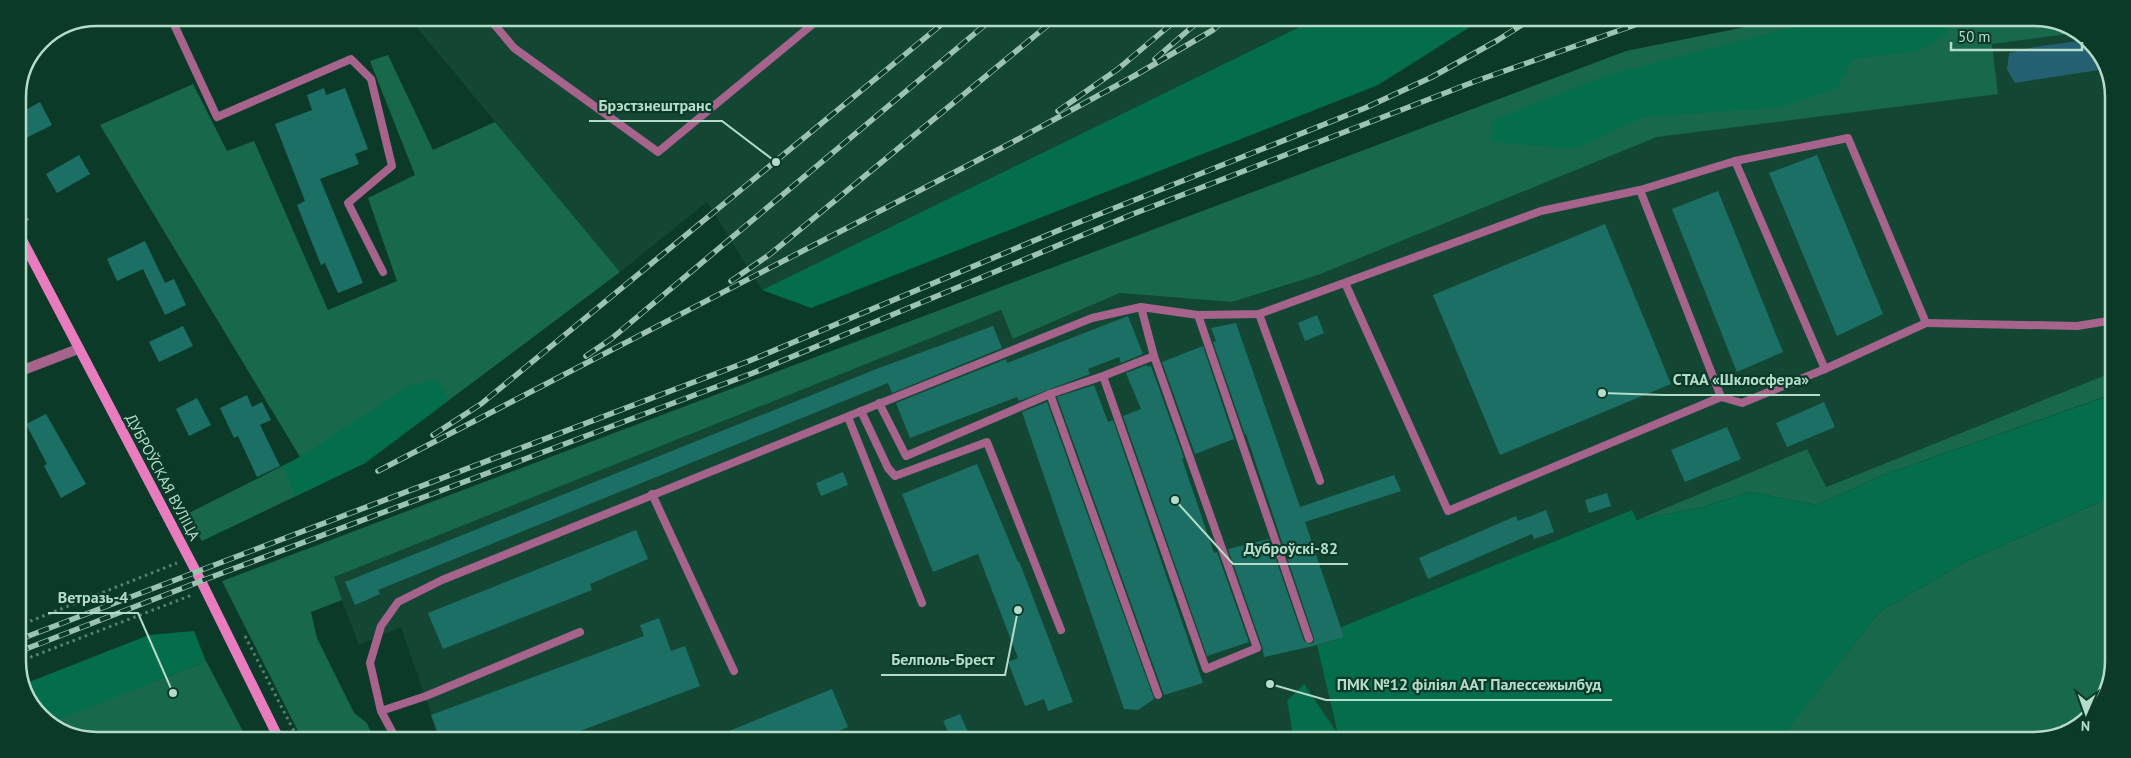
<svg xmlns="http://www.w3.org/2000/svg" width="2131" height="758" viewBox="0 0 2131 758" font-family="'PT Sans',sans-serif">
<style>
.built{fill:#134733}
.green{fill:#18684b}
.forest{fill:#046d4c}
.water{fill:#255f72}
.building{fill:#1c6f65}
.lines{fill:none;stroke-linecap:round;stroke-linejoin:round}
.path{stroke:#598371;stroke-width:3;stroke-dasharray:2.5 4;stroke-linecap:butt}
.lane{stroke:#a6638c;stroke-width:8}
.street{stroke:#a6638c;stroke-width:10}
.secondary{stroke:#e87cbf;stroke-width:10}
.rail-casing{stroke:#9bc3b0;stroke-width:5.5}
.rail{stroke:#0c3a29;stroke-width:4;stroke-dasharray:11;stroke-linecap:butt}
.labels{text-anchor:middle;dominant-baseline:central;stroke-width:4.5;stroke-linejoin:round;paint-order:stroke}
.street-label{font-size:15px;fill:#b5dcc8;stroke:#0c3a29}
.rim{fill:none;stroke:#b5dcc8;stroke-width:2.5}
.leader{fill:none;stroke:#b5dcc8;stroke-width:2}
.callout-dot{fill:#b5dcc8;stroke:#0c3a29;stroke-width:2}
.callout-label{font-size:16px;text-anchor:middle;font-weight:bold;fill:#b5dcc8;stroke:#0c3a29;stroke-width:4.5;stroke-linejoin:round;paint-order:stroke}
</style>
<rect width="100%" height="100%" fill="#0c3a29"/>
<!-- built -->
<g class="built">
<path d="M409 18 1314 20 762 290 707 202 620 272Z"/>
<path d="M2076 33 2097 48 2113 91 2111 373 1825 487 1807 449 1637 520 1631 510 1341 627 1344 637 1339 739 439 737 401 627 359 645 333 577 1001 310 1014 339 1120 293 1232 302 1318 275 1657 137 1998 93 1992 43Z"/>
</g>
<!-- green -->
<g class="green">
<path d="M1775 21 2059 22 2076 33 1992 44 1998 94 1657 137 1318 275 1232 302 1120 293 1013 339 1001 310 334 577 342 600 311 612 317 638 354 713 367 723 373 737H301L222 581 1626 51Z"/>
<path d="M388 55 433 150 495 122 620 272 365 463 202 541 185 515 300 457 100 125 193 84 227 151 254 141 328 310 397 281 368 198 415 175 370 61Z"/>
<path d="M2111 373V452L2104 397 1883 475 1817 505 1750 492 1703 507 1637 520 1807 449 1826 487Z"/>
<path d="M2111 497 2109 686 2082 724 2034 740H1777L1782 736 1879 612 1965 562Z"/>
<path d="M205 659 246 737 72 736 50 721 198 665Z"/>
</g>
<!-- forest -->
<g class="forest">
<path d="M1314 20H1481L1378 85 811 308 762 290Z"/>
<path d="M1826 21H1947L1948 33 1917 51 1853 59 1837 88 1782 107 1645 117 1573 149 1492 142 1491 121 1607 75 1782 30Z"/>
<path d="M437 380 449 400 365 463 296 496 283 466 300 457 410 385Z"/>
<path d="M2105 397 2111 452V497L1965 562 1879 612 1782 737 1777 740 1294 739 1287 701 1304 684 1338 734 1317 645 1344 637 1341 627 1632 510 1637 520 1703 507 1750 492 1817 505 1883 475Z"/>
<path d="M194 631 205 659 198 665 51 722 34 710 24 684 149 635Z"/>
</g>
<!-- water -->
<path class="water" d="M2086 40 2097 48 2105 69 2015 83 2007 69 2009 53 2034 47Z"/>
<!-- building -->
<g class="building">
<path d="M324 88 326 95 345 88 368 149 355 154 359 164 320 179 363 283 338 293 325 263 321 265 297 205 305 201 275 124 312 110 307 95Z"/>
<path d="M40 102 52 125 22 140 18 132V114Z"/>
<path d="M79 155 90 174 57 193 46 174Z"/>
<path d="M1817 155 1883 314 1837 336 1769 173Z"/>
<path d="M1718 191 1783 352 1737 372 1672 209Z"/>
<path d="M1605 224 1671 384 1500 455 1433 295Z"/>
<path d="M145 241 165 283 174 279 186 305 165 315 143 269 117 281 107 259Z"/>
<path d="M1317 315 1324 333 1305 341 1298 323Z"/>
<path d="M1128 316 1143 354 1121 363 1119 357 1088 369 1090 374 1019 401 1017 397 910 438 896 403 1006 359 1007 363Z"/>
<path d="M1236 323 1300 507 1394 475 1401 491 1305 522 1344 637 1313 646 1264 657 1262 646 1228 549 1269 539 1304 641 1310 644 1314 642V638L1246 434 1245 435 1213 342 1216 341 1211 328Z"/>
<path d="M183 326 193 346 159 362 149 342Z"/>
<path d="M993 326 1002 348 892 393 888 383 378 590 380 594 355 605 345 582 879 368Z"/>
<path d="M1203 346 1234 439 1195 454 1162 362Z"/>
<path d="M1147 365 1148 367 1151 366 1184 458 1182 459 1214 553 1217 552 1249 642 1207 656 1123 416 1141 409 1126 373Z"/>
<path d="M1094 385 1108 422 1113 420 1203 683 1164 695 1057 397Z"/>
<path d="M247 395 252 407 262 402 271 420 260 425 280 466 257 477 238 436 234 438 220 408Z"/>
<path d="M197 398 211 425 189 436 176 409Z"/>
<path d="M1047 402 1154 699 1138 710 1124 709 1022 412Z"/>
<path d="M1824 402 1835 427 1787 447 1776 423Z"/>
<path d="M46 414 86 484 61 498 44 466 47 464 26 424Z"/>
<path d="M1727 427 1741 459 1685 482 1671 450Z"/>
<path d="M977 464 1018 562 1019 561 1073 702 1048 711 1044 699 1025 706 1008 662 1018 658 978 554 933 572 902 494Z"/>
<path d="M843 472 848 485 821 496 816 483Z"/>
<path d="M1607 493 1611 506 1589 513 1585 500Z"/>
<path d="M1546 510 1554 532 1534 539 1532 534 1428 579 1419 558 1516 516 1518 521Z"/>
<path d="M636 530 648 559 590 584 592 590 443 649 428 613Z"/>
<path d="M659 618 671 651 685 646 700 686 564 737H439L431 715 644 636 640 625Z"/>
<path d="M832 689 848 727 821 738H712Z"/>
<path d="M960 714 969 734 959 738H951L943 721Z"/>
</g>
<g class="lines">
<!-- path -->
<g class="path">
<path d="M18 201 29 223"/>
<path d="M18 626 177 563"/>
<path d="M245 636 297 737"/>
<path d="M18 662 192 595"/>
</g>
<!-- lane -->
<g class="lane">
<path d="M171 18 217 117 351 59 371 79 392 166 348 203 383 272"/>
<path d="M489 18 514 48 658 152 819 19"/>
<path d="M1735 161 1848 138 1926 323 1825 369"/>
<path d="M1640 190 1735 161 1825 369 1742 403 1721 397"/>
<path d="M1141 307 1154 356"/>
<path d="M1259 314 1320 481"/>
<path d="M1198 315 1309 639"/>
<path d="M1926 323 2077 326 2108 321 2112 316"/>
<path d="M1050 394 1103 376 1206 669 1257 648 1154 356 1103 376"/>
<path d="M879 403 906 456 1050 394 1158 695"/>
<path d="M861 411 888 468 895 476 987 442 1061 630"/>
<path d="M848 417 922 603"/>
<path d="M652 494 734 671"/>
<path d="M381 711 426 696 580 632"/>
<path d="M395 737 381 711 370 663 381 626 398 602 442 580 1092 318 1141 307 1198 315 1259 314 1541 211 1640 190 1721 397 1448 511 1345 283"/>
</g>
<!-- street -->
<path class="street" d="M18 372 78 349"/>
<!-- secondary -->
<path class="secondary" d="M18 232 201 581 278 737"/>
<defs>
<g id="rail">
<path d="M1155 59 1200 20"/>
<path d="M1058 111 1118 69 1176 20"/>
<path d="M731 281 769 255 1054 20"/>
<path d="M586 356 611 339 992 19"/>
<path d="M433 435 481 404 948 19"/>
<path d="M378 471 1011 143 1134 76 1213 30 1224 20"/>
<path d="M18 640 749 361 1057 231 1365 108 1432 77 1498 40 1528 21"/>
<path d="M18 652 201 581 753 373 1133 214 1476 81 1646 21"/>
</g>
</defs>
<!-- rail casing -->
<use href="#rail" class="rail-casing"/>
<!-- rail -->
<use href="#rail" class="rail"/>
</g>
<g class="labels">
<!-- street labels -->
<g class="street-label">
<text transform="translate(163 477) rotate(62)">ДУБРОЎСКАЯ ВУЛІЦА</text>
</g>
</g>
<!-- crop -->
<path d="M0 0H2131V758H0ZM97 26H2034A71 71 0 0 1 2105 97V661A71 71 0 0 1 2034 732H97A71 71 0 0 1 26 661V97A71 71 0 0 1 97 26Z" fill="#0c3a29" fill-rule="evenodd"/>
<path class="rim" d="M97 26H2034A71 71 0 0 1 2105 97V661A71 71 0 0 1 2034 732H97A71 71 0 0 1 26 661V97A71 71 0 0 1 97 26Z"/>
<!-- callouts -->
<path class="leader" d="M776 162L722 121H589M1602 393L1663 395H1820M1175 500L1233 564H1348M173 693L138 613H48M1018 610L1005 675H881M1270 684L1326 700H1612"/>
<g class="callout-dot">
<circle cx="776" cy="162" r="5"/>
<circle cx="1602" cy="393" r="5"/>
<circle cx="1175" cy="500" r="5"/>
<circle cx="173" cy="693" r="5"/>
<circle cx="1018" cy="610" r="5"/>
<circle cx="1270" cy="684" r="5"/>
</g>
<g class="callout-label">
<text x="655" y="111">Брэстзнештранс</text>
<text x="1741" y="385">СТАА «Шклосфера»</text>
<text x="1291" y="554">Дуброўскі-82</text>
<text x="93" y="603">Ветразь-4</text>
<text x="943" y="665">Белполь-Брест</text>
<text x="1469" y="690">ПМК №12 філіял ААТ Палессежылбуд</text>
</g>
<!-- north arrow -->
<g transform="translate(2086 713) rotate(182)" stroke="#0c3a29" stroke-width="4" paint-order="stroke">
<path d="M0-4L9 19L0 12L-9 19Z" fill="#b5dcc8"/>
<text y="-8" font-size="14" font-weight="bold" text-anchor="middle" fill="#b5dcc8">N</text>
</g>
<!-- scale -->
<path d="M1951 42v8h131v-8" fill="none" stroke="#b5dcc8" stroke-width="2.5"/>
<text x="1958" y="42" font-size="15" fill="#b5dcc8" stroke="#0c3a29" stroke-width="4" paint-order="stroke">50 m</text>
</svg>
